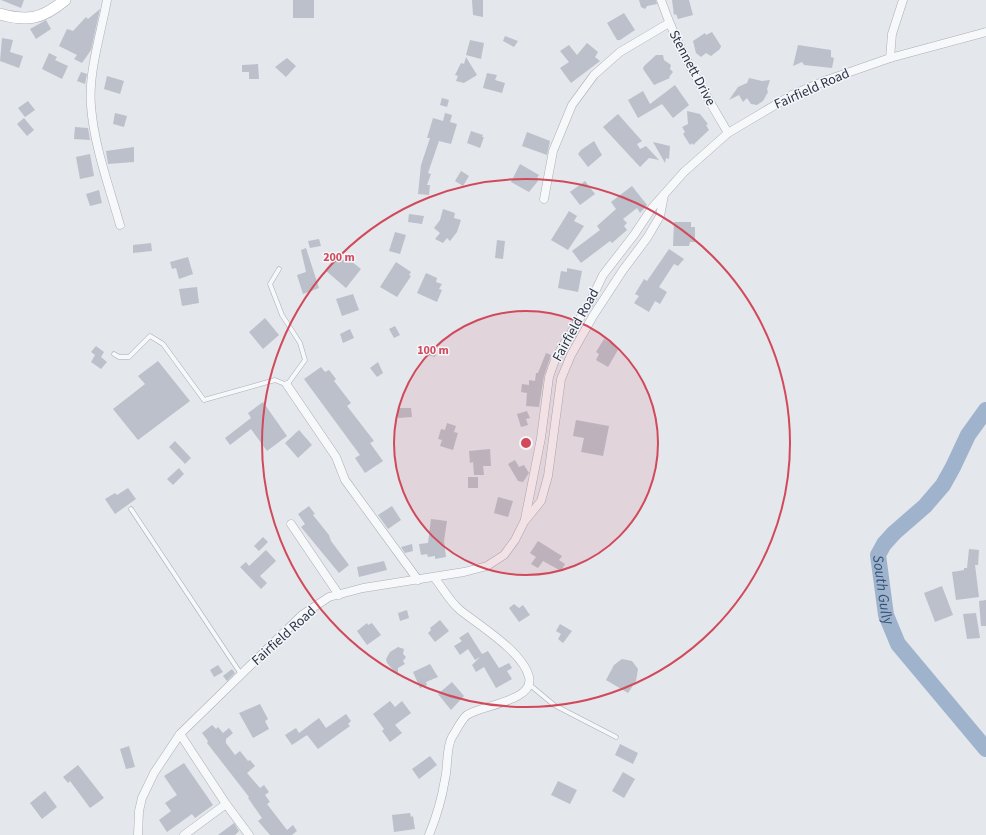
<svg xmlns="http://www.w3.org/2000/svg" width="986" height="835" viewBox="0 0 986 835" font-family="'Source Sans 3',sans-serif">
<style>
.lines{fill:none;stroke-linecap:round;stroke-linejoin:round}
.river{stroke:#9fb4cc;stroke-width:16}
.building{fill:#bbc0ca}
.lane-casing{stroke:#a9aeb7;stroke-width:5}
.street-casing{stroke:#a9aeb7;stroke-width:9}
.secondary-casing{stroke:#a9aeb7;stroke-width:12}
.lane{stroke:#f7f8fa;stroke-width:4}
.street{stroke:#f7f8fa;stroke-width:8}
.secondary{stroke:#fff;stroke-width:11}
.ring{fill:none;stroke:#d1495b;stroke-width:2}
.labels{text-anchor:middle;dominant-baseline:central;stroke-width:3;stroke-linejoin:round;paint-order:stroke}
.street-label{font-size:14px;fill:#2b3445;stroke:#f4f6f9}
.water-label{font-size:15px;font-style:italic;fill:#34527a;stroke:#f4f6f9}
.centre{fill:#d1495b;stroke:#f4f6f9;stroke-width:2}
.ring-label{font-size:12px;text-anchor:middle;font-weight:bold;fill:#d1495b;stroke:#f4f6f9;stroke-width:3;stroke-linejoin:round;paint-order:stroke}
</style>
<rect width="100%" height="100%" fill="#e4e7ec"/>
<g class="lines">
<!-- river -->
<path class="river" id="s1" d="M986 410 968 435 953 467 943 485 925 506 894 533 884 544 878 555 886 615 898 644 986 749"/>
</g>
<!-- building -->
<g class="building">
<path d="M1 0H24L21 8Z"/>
<rect x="293" y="0" width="21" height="18"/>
<path d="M472 0H483V17L473 15Z"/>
<path d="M639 0H656L657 4 647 6 645 9 641 7Z"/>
<path d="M672 0H689L693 15 678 19 676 14 674 15Z"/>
<path d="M100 9 91 50 82 63 74 59 77 55 59 46 67 29 73 31 86 17 88 19Z"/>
<path d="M624 13 635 30 620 40H617L607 23Z"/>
<path d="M46 20 51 29 36 39 30 29Z"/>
<path d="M712 32 721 46 720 49 711 56 706 53 701 57 696 53 693 41 705 33 706 35Z"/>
<path d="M505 36 518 41 514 47 503 41Z"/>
<path d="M2 38 13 40 10 52 23 56 19 68 0 61Z"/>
<path d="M470 40 484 43 481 59 466 55Z"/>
<path d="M587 43 598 52 595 57 600 61 571 83 560 68 569 62 560 51 569 45 577 55Z"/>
<path d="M798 45 831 50V57L834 58 832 68 804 65 802 62 793 66Z"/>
<path d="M49 53 57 57 55 60 68 66 62 79 42 69Z"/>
<path d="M656 55H663L664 60 671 65 670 69 673 72 669 77 670 78 654 85 643 69 644 66Z"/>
<path d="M466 57 477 75 464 83 456 81 458 76 455 75 461 63 464 64Z"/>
<path d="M287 58 296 66 286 77 275 67Z"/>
<path d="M258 64 259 79H249V72H242V65Z"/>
<path d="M81 72 87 74 85 84 77 81Z"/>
<path d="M487 73 497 75 495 80 505 83 502 93 483 88Z"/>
<path d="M107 76 124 81 120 94 104 89Z"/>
<path d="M749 78 762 81 770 80 767 89 768 92 763 101 757 105 751 104 747 98 743 102 739 95 729 100 738 87 747 83Z"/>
<path d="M675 85 689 105 673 118 662 104 638 118 628 100 643 91 650 104Z"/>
<path d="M442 98 449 100 447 107 440 105Z"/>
<path d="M28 101 35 110 25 117 18 108Z"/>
<path d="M687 111 700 114 708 124 706 125 709 130 693 145 692 143 690 145 683 134 685 132 682 127 688 124Z"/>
<path d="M115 113 127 116 124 127 113 124Z"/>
<path d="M445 113 452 115 450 122 457 124 451 144 439 141 428 173 431 174 427 185H430L429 195 418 194 421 165 430 138H427L433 118 443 121Z"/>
<path d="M618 114 642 141 637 144 640 149 646 146 659 160 649 158 640 167 603 127Z"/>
<path d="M24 118 34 130 27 136 17 124Z"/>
<path d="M75 127 88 128 90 140 74 139Z"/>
<path d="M471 131 483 135 482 137H484L480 148 467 143Z"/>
<path d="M527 132 550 141 547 155 522 146Z"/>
<path d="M594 141 602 155 588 167 578 154 581 150Z"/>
<path d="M653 142 670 146 669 159 666 158 665 163Z"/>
<path d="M134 147V162L108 164 106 151Z"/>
<path d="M90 154 94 176 80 179 76 157Z"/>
<path d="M520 164 539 175 537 178 538 181 529 192 511 182Z"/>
<path d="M461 171 469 176 463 186 455 181Z"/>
<path d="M585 181 595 194 580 205 570 192Z"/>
<path d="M632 186 647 205 640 213 637 208 623 219 627 223 624 226 627 230 612 243 610 241 581 263 572 251 600 230 597 226 616 209 611 202Z"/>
<path d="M99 190 102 203 90 206 86 194Z"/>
<path d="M443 209 455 213 454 218 461 220 457 232 450 241 447 238 443 243 435 239 440 233 434 228 440 220Z"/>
<path d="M569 211 577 216 574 221 584 226 568 250 551 240Z"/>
<path d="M409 214 424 216 422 224 408 222Z"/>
<path d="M674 222H691V227H695V242H690L689 246H673Z"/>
<path d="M395 232 406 235 400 254 389 251Z"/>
<path d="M319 239 321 246 310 248 308 241Z"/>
<path d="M497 240 505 241 503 259 495 258Z"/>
<path d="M151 243 152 251 133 253V245Z"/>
<path d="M306 248 319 288 303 294 297 275 306 272 301 250Z"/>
<path d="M669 249 684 259 678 266 674 264 659 287 667 292 660 304 655 301 649 312 634 303 639 296 635 294 644 279 647 281Z"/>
<path d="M338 255 344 260 346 257 361 269 346 288 325 270Z"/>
<path d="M188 257 193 274 179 279 176 268 172 269 170 262Z"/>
<path d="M396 262 411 272 409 275 411 276 397 297 380 287Z"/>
<path d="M567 268 582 271 578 292 558 288 561 271 567 272Z"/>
<path d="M426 273 437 278 436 282 442 284 439 289 442 290 437 302 417 293Z"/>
<path d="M197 287 199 303 182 306 179 289Z"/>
<path d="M353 294 359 310 342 316 336 299Z"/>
<path d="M265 318 279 335 263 349 249 332Z"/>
<path d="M395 326 400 335 394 338 389 329Z"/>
<path d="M350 329 354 338 343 343 340 334Z"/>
<path d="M604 339 619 348 608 367 596 360 599 354 596 352Z"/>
<path d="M426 345 437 348 435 357 424 354Z"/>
<path d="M96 346 104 352 101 357 107 362 101 369 91 362 95 355 91 352Z"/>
<path d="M546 353 551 355 544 376 539 407 526 406 527 393 521 392 522 384 529 385V380L535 381 536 373H538Z"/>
<path d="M158 361 190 401 138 440 113 409 145 384 138 376Z"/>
<path d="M378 362 383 373 377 377 370 368Z"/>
<path d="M321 367 325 372 329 370 336 379 334 381 351 403 347 406 374 441 370 443 383 461 365 473 355 458 360 455 304 379Z"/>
<path d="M263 402 287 436 267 451 251 429 230 445 225 438 251 418 248 413Z"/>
<path d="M398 408H411L412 417 398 418Z"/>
<path d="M527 411 530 418 526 419 528 425 521 427 517 414Z"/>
<path d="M576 420 609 426 603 456 581 452 584 438 573 436Z"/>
<path d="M447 423 456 426 454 432 458 433 453 450 440 446 442 440 438 439 441 429 445 430Z"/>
<path d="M299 430 312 445 298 458 285 443Z"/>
<path d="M175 441 191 458 185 464 169 447Z"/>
<path d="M490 449 491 466H483L484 475H474L473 462 470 463 469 451Z"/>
<path d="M515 460 519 467 524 465 529 473 523 482 518 481 508 464Z"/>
<path d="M179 468 184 474 173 485 167 479Z"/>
<rect x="468" y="477" width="10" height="11"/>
<path d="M128 488 136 499 115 514 105 499 115 493 117 495Z"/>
<path d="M498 497 513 501 508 517 494 513Z"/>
<path d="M309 506 315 514 313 515 329 535 331 541 349 565 339 573 301 527 305 524 298 514Z"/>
<path d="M392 506 401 520 388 529 378 515Z"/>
<path d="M431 519 447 521 444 541 446 557 435 559V556L428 557 427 554 421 555 419 544 428 543Z"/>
<path d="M263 537 268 542 259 551 254 546Z"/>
<path d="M538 541 562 556 559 560 565 564 561 571 543 561 538 568 531 564 536 557 530 553Z"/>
<path d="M412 544 413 551 405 553 401 547Z"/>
<path d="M969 549 979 550 978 565H975L979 597 956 600 952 572 964 570V568H967Z"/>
<path d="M266 550 276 561 260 576 267 583 261 589 240 567 246 562 249 566Z"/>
<path d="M384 561 387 570 359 577 357 567Z"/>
<path d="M942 586 953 615 935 622 924 593Z"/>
<path d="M986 600V626H981L979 601Z"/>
<path d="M514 604 519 608 523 605 530 615 519 622 509 608Z"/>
<path d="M407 610 409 618 400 621 398 613Z"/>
<path d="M976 613 980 638 967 639 963 614Z"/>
<path d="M440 620 449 631 435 642 428 633 431 630 430 628Z"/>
<path d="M367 623 368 625 372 623 381 635 367 645 357 631Z"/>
<path d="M560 624 572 631 563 643 558 639 561 634 556 631Z"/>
<path d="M468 632 482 654 488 651 499 668 509 663 512 668 507 671 512 679 496 688 484 667 476 672 472 665 480 657 475 660 468 649 460 655 454 646 462 641 459 638Z"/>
<path d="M398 647 404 649 403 654 406 657 403 661 405 664 398 668V676L387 663 386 659 390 652Z"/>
<path d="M622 659 632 661 638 669 636 681 628 693 606 680 614 665Z"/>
<path d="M430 664 438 677 426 682 427 685 420 688 413 672Z"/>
<path d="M218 665 223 672 214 677 210 670Z"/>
<path d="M232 669 235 673 227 681 223 676Z"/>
<path d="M452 682 464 696 451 710 438 694Z"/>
<path d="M390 701 395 707 402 701 411 713 395 725 402 733 390 742 382 731 384 729 373 714Z"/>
<path d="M260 704 268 719 265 721 269 729 253 738 239 713Z"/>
<path d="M346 714 351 721 348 724 350 726 318 749 307 735 292 745 285 735 296 728 299 733 319 718 326 728Z"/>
<path d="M212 725 216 729 218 727 223 733 229 728 233 733 226 739V743L235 755 240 751 248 761 250 760 255 766 247 773 260 788 264 785 269 792 265 795 270 802 267 804 287 830 293 825 297 831 292 835H270L258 821 262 818 248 798 249 797 207 743 208 741 202 733Z"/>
<path d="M620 744 638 753 633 764 615 755Z"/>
<path d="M129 746 135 767 126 769 120 749Z"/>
<path d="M430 756 437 765 419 779 412 769Z"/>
<path d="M184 763 213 805 195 818 192 814 167 832 159 820 171 811 165 803 177 795 164 776Z"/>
<path d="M78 765 104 798 90 808 70 781 68 783 63 777Z"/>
<path d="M623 772 635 779 624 798 612 791Z"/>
<path d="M558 781 577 790 570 804 551 795Z"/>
<path d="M45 791 57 807 42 819 30 803Z"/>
<path d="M410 813 411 817 413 816 415 829 394 832 392 815Z"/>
<path d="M234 823 239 831 235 835H218Z"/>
</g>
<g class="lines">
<defs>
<g id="lane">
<path d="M114 354 119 357H129L150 336 163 344 204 400 275 380 287 385 305 360 300 343 282 315 270 284 279 269"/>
<path d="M131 509 241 674"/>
<path d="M530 685 554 705 616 737"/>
</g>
<g id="street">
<path d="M107 0C101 33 88 73 91 106 94 146 109 186 120 225"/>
<path d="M661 0C677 47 703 90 728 133"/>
<path d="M890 58 892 34 903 0"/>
<path d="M544 199 553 151 572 105 594 75 620 52 669 23"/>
<path d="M287 385 336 457 345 480 418 580"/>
<path d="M525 519 541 438 549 377 556 357 590 302 603 275 634 235 652 208 684 172 728 133 792 95 827 80 890 58 986 32"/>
<path d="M291 524 339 595"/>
<path d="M180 734 226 804 249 835"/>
<path d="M138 835 139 811 142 798 154 773 180 734 302 615 329 597 363 588 464 572 487 566 504 555 515 540 524 522 541 501 548 476 561 379 571 355 593 316 623 270 647 238 660 216 664 195"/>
<path d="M184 835 226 804"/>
<path d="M429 835C436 818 442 798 445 779 448 768 446 747 452 737 456 731 461 720 467 715 482 705 535 701 529 677 523 652 480 626 460 610 450 602 442 587 434 577"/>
</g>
<path id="secondary" d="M0 14C28 22 42 19 65 0"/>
</defs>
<!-- lane casing -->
<use href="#lane" class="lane-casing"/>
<!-- street casing -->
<use href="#street" class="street-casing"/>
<!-- secondary casing -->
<use href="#secondary" class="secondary-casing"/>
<!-- lane -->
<use href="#lane" class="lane"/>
<!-- street -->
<use href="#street" class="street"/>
<!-- secondary -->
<use href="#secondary" class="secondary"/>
</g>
<!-- distance rings -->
<circle cx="526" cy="443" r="132" fill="#d1495b" fill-opacity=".12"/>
<g class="ring">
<circle cx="526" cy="443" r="132"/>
<circle cx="526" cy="443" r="264"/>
</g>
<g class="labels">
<!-- street labels -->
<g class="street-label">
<text transform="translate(692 68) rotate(62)">Stennett Drive</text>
<text transform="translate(812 89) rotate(-24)">Fairfield Road</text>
<text transform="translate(576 325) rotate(-61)">Fairfield Road</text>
<text transform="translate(284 636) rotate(-42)">Fairfield Road</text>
</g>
<!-- water labels -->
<g class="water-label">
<text stroke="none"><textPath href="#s1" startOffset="218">South Gully</textPath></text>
</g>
</g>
<circle cx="526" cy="443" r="6" class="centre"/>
<g class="ring-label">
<text x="339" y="261">200 m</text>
<text x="433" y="354">100 m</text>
</g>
</svg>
